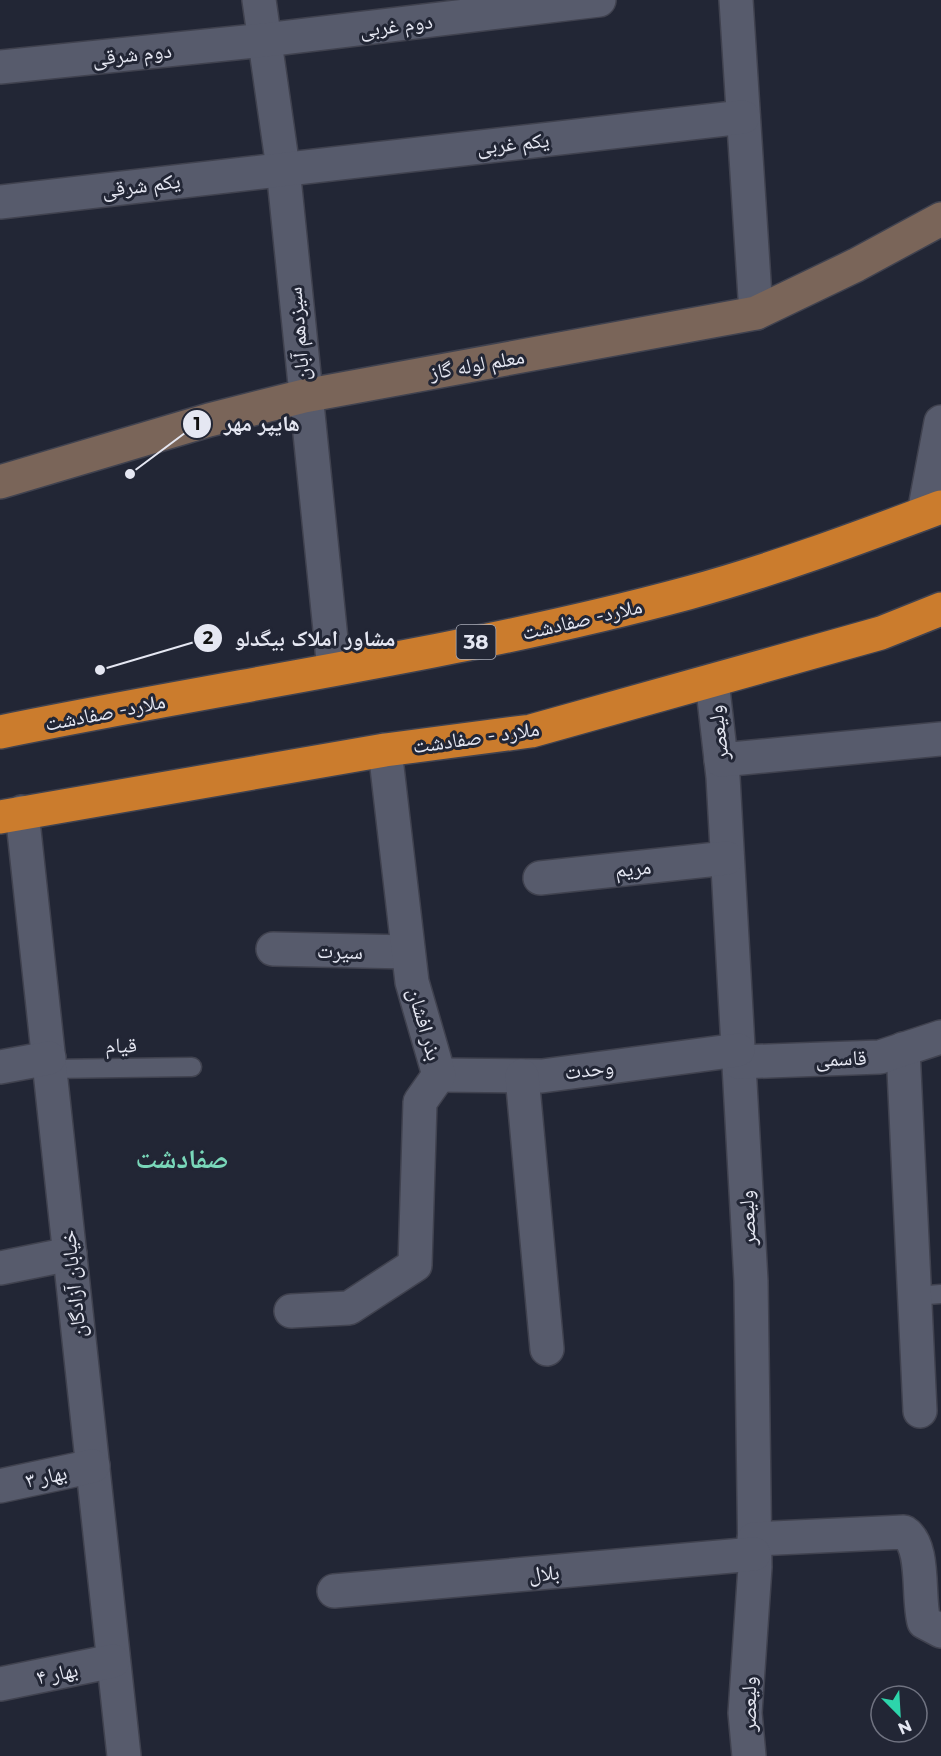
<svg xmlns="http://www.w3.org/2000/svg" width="941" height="1756" viewBox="0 0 941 1756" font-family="Montserrat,'Noto Naskh Arabic',sans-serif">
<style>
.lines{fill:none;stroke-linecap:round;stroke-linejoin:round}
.lane-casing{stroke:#40424f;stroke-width:21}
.street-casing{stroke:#40424f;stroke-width:36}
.secondary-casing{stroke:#40424f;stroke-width:36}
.highway-casing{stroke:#40424f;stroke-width:36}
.lane{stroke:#575b6c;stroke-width:18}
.street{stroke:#575b6c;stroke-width:33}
.secondary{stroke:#7a6559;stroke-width:33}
.highway{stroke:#cb7c2d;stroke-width:33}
.labels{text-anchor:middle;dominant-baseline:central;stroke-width:6;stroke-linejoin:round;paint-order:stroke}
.shield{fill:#222635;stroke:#aaadb9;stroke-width:1.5}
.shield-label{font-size:20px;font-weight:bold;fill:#e5e7f2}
.street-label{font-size:21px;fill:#e5e7f2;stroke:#222635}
.district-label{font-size:27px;font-weight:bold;fill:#79d7b9;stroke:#222635}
.leader{fill:none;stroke:#e5e7f2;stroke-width:2}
.callout-dot{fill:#e5e7f2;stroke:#222635;stroke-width:2}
.mark-label{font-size:18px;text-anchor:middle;font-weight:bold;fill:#111}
.callout-label{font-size:22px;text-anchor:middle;font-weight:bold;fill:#e5e7f2;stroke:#222635;stroke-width:6;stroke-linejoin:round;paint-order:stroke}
</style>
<rect width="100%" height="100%" fill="#222635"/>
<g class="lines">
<defs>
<g id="lane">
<path d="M50 1069 192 1067"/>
<path d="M915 1296 941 1294"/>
</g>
<g id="street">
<path d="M259 0 283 168 334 669"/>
<path d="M736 0 756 313"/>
<path d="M0 67 265 40 599 0"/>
<path d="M0 202 743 117"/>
<path d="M924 513 941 422"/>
<path d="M712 681 723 777 751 1281 755 1567 745 1713 749 1756"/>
<path d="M721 760 941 739"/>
<path d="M22 812 124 1756"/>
<path d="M540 878 727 858"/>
<path d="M273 949 408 952"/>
<path d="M903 1049 920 1411"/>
<path d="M738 1062 880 1057 941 1037"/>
<path d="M0 1067 49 1058"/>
<path d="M439 1075 542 1076 738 1050"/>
<path d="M522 1076 547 1349"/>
<path d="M0 1268 70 1254"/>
<path d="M291 1311 349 1308 415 1265 420 1102 439 1075 412 982 385 750"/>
<path d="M0 1486 93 1466"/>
<path d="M754 1539 904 1532C926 1546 917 1596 924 1622L941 1631"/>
<path d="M334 1591 754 1554"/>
<path d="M0 1684 113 1661"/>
</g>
<path id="secondary" d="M0 482 209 420 304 396 756 313 856 265 941 219"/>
<g id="highway">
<path d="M0 732C229 685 462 654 688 593 773 570 858 538 941 507"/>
<path d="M0 817 385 750 531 731 881 633 941 609"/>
</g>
</defs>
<!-- lane casing -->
<use href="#lane" class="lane-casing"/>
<!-- street casing -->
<use href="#street" class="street-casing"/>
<!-- secondary casing -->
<use href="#secondary" class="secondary-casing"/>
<!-- highway casing -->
<use href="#highway" class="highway-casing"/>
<!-- lane -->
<use href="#lane" class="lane"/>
<!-- street -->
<use href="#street" class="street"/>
<!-- secondary -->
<use href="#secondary" class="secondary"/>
<!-- highway -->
<use href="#highway" class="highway"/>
</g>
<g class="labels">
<!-- shield labels -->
<rect class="shield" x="456.5" y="625" width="39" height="34" rx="4.5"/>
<g class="shield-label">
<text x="476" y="642">38</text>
</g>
<!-- street labels -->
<g class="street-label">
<text transform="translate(396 25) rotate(-7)">دوم غربی</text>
<text transform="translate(132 54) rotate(-6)">دوم شرقی</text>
<text transform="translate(513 143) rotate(-6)">یکم غربی</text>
<text transform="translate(141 185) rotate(-7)">یکم شرقی</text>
<text transform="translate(298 334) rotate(-95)">سیزدهم آبان</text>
<text transform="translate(477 364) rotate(-10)">معلم لوله گاز</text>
<text transform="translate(582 619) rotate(-13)">ملارد- صفادشت</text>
<text transform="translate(105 712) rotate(-11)">ملارد- صفادشت</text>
<text transform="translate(718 733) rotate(-97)">ولیعصر</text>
<text transform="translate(476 737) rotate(-8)">ملارد - صفادشت</text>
<text transform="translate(633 868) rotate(-6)">مریم</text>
<text transform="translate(340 951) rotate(1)">سیرت</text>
<text transform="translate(425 1024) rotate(74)">بذر افشان</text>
<text transform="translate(121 1045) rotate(-1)">قیام</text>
<text transform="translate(841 1058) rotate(-2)">قاسمی</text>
<text transform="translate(589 1069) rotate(-7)">وحدت</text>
<text transform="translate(747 1218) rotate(-93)">ولیعصر</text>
<text transform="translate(73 1284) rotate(-96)">خیابان آزادگان</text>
<text transform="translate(46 1476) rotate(-12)">بهار ۳</text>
<text transform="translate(544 1573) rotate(-5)">بلال</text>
<text transform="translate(57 1673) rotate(-12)">بهار ۴</text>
<text transform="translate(748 1704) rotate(-90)">ولیعصر</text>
</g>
<!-- district labels -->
<g class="district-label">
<text x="182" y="1158">صفادشت</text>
</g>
</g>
<!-- callouts -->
<path class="leader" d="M130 474L197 424M100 670L208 638"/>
<g class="callout-dot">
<circle cx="130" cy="474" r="6"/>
<circle cx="100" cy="670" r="6"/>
<circle cx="197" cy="424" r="15"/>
<circle cx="208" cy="638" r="15"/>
</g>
<g class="mark-label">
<text x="197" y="430">1</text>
<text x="208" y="644">2</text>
</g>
<g class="callout-label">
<text x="262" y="431">هایپر مهر</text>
<text x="315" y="646">مشاور املاک بیگدلو</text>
</g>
<!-- north arrow -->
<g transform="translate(899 1714) rotate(156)"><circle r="28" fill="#222635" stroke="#707381" stroke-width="1.5"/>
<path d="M0-4.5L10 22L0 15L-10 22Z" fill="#2dd5ab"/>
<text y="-9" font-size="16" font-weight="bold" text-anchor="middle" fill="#e5e7f2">N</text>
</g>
</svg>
